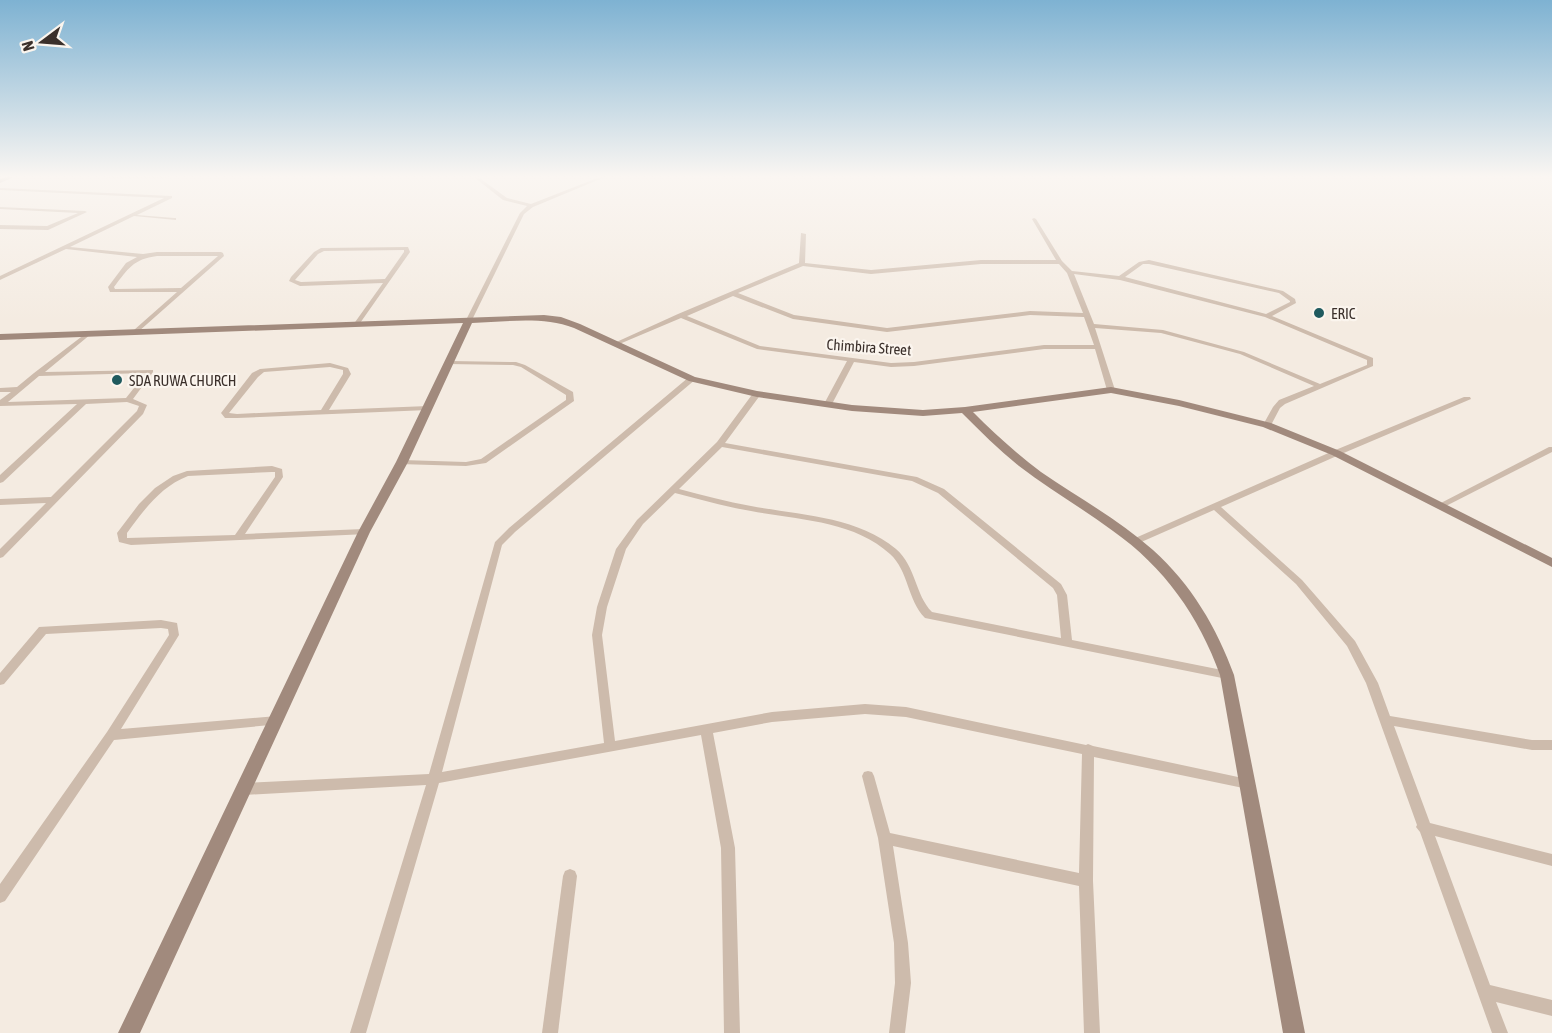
<svg xmlns="http://www.w3.org/2000/svg" width="1552" height="1033" viewBox="0 0 1552 1033" font-family="'Asap Condensed',sans-serif">
<style>
.lines{fill:none;stroke-linecap:round;stroke-linejoin:round}
.street{fill:#cdbbac;fill-rule:evenodd}
.secondary{fill:#a18a7d;fill-rule:evenodd}
.poi-dot{fill:#1f5a5e;stroke:#fbf5ee;stroke-width:2}
.labels{text-anchor:middle;dominant-baseline:central;stroke-width:4.5;stroke-linejoin:round;paint-order:stroke}
.far-poi-label{font-size:15px;fill:#3b302b;stroke:#fbf5ee;text-anchor:start}
.far-street-label{font-size:15px;fill:#3b302b;stroke:#fbf5ee}
</style>
<rect width="100%" height="100%" fill="#f4ebe1"/>
<g class="lines">
<!-- street -->
<g class="street">
<path d="M105 177H169L167 178H107Z"/>
<path d="M474 177H478L507 198 531 204 600 177H605L533 207 524 214 472 320 469 322 466 320 520 213 527 206 503 200Z"/>
<path d="M0 188 172 196V198L137 215 174 218H176V220L134 216 70 247 143 254 157 252H221L223 253 224 256 138 332H134V330L177 292H110L108 287 126 263 137 257 66 249 2 279 0 280V276L164 198 0 190ZM157 256H218L181 288 115 289 114 287C128 269 133 259 157 256Z"/>
<path d="M0 207 85 211 87 212 48 230 0 229V225L47 226 78 213 0 209Z"/>
<path d="M1034 218 1036 219 1062 261 1072 271 1119 276 1139 262 1149 260 1283 291 1295 299 1296 303 1272 316 1373 358V366L1285 404 1280 408 1270 427H1267L1263 425 1273 407 1279 400 1314 386 1240 354 1161 333 1095 328 1115 390 1111 392 1107 390 1095 349H1044L914 366 891 367 854 362 832 404 828 406 824 404 847 361 757 349 681 318 617 345 615 346 612 344 678 314 799 263 801 233 806 234 805 263 871 270 981 260H1056L1032 219ZM981 264H1059L1067 273 1083 313 1030 311 887 328 794 315 738 293 803 266 871 274ZM1143 264H1149L1279 293 1290 301V302L1266 314 1125 277ZM1074 274 1120 280 1265 317 1367 360V365L1320 384 1244 352 1163 330 1094 324ZM733 296 793 319 887 332 1030 315 1084 317 1094 345H1044L914 362 891 363 760 346 687 316Z"/>
<path d="M408 247 410 252 358 326 353 325 383 283 300 286 289 281 291 277 314 252 321 248ZM404 250V252L385 279 301 282 295 280 318 254 324 251Z"/>
<path d="M89 331 92 333 91 334 45 372 153 370V372L133 399 147 405 143 414 3 557 0 558V549L46 503 0 505V499L51 497 137 411 139 406 127 402 86 404 3 482 0 483V475L77 404 0 406V400L11 392H0V388L17 387 34 373ZM146 373 126 398 8 402 39 376Z"/>
<path d="M450 361 516 362 525 365 573 392 574 401 486 463 466 466 399 464 398 462 402 460 466 462 481 459 566 400V395L521 367 513 365 448 364 447 363Z"/>
<path d="M330 363 348 368 351 374 329 410 428 406 432 408 428 410 237 418H225L221 413 252 373 260 369ZM330 367 343 370V374L321 410 237 414 229 413 258 377 264 372Z"/>
<path d="M689 377H692L696 379 515 532 502 545 442 772 604 743 592 635 597 607 616 549 637 520 717 442 754 392H760L761 394 725 443 917 477 944 489 1061 584 1067 595 1072 640 1227 671 1231 672 1233 675 1231 678 1227 679 925 618C907 600 909 571 890 554 853 520 797 520 751 511 725 507 700 499 675 493L643 524 626 549 607 607 602 635 615 741 772 712 865 704 906 707 1086 745 1088 744 1093 746 1252 780 1254 784 1252 788 1248 789 1094 757 1093 881 1100 1033H1084L1079 886 893 846 908 943 911 983 905 1033H889L895 983 894 943 878 838 862 776 864 772 868 771 872 772 874 776 890 833 1079 873 1082 754 906 717 865 714 772 722 713 733 735 848 740 1033H724L721 848 701 735 439 783 366 1033H350L426 785 244 795 240 793 238 789 240 785 244 783 429 774 495 542 509 528ZM722 447 912 481 938 493 1053 588 1057 595 1061 638 932 612C915 595 916 566 896 549 856 516 799 515 751 506 727 502 703 495 679 489Z"/>
<path d="M1464 397H1470L1471 399 1339 455 1221 507 1302 580 1355 641 1378 683 1390 716 1532 740H1552V750H1532L1394 726 1430 823 1552 854V866L1435 836 1490 985 1552 1000V1016L1496 1002 1508 1033H1492L1420 832 1416 827 1417 825 1366 683 1347 646 1296 584 1214 510 1139 543 1136 544 1131 541 1133 539 1333 451Z"/>
<path d="M1549 447H1552V452L1444 507H1438L1437 505Z"/>
<path d="M272 466 282 469 283 477 245 534 364 529 369 532 367 534 131 545 119 542 117 533 139 504 155 488 173 476 187 471ZM272 472H275V477L235 535 127 538V533C144 510 160 487 188 476Z"/>
<path d="M161 620 177 623 179 635 121 729 277 716 281 718 283 721 281 724 114 740 5 901 0 903V884L107 732 169 635 168 629 161 628 46 634 4 684 0 685V673L39 627Z"/>
<path d="M570 869 575 871 577 876 558 1033H542L563 876 565 871Z"/>
</g>
<!-- secondary -->
<g class="secondary">
<path d="M6 177H14L0 183V179Z"/>
<path d="M544 315 561 317 580 324 695 377 757 391 852 405 923 410 965 407 1111 387 1179 400 1271 423 1340 451 1552 558V567L1332 455 1263 427 1179 406 1111 393 973 412C994 433 1017 454 1041 472 1079 498 1119 520 1153 550 1191 584 1217 628 1234 675L1305 1033H1283L1220 675C1199 616 1164 567 1113 531 1082 508 1049 489 1019 466 999 450 981 432 962 413L923 416 852 411 757 397 689 381 574 328C542 316 506 322 472 323L408 462 370 532 140 1033H118L358 532 396 462 463 323 0 340V334Z"/>
</g>
</g>
<!-- sky -->
<linearGradient id="sky" x2="0" y2="1"><stop stop-color="#7eb2d2"/><stop offset="0.55" stop-color="#faf6f2"/><stop offset="1" stop-color="#faf6f2" stop-opacity="0"/></linearGradient>
<rect width="1552" height="321" fill="url(#sky)"/>
<!-- markers -->
<g class="poi-dot">
<circle cx="1319" cy="313" r="6"/>
<circle cx="117" cy="380" r="6"/>
</g>
<g class="labels">
<!-- far-poi labels -->
<g class="far-poi-label">
<text x="1331" y="313">ERIC</text>
<text x="129" y="380">SDA RUWA CHURCH</text>
</g>
<!-- far-street labels -->
<g class="far-street-label">
<text transform="translate(869 347) rotate(4)">Chimbira Street</text>
</g>
</g>
<!-- north arrow -->
<g transform="translate(42 42) rotate(254)" stroke="#fbf5ee" stroke-width="4.5" paint-order="stroke">
<path d="M0-4.5L10 22L0 15L-10 22Z" fill="#3b302b"/>
<text y="-9" font-size="16" font-weight="bold" text-anchor="middle" fill="#3b302b">N</text>
</g>
</svg>
